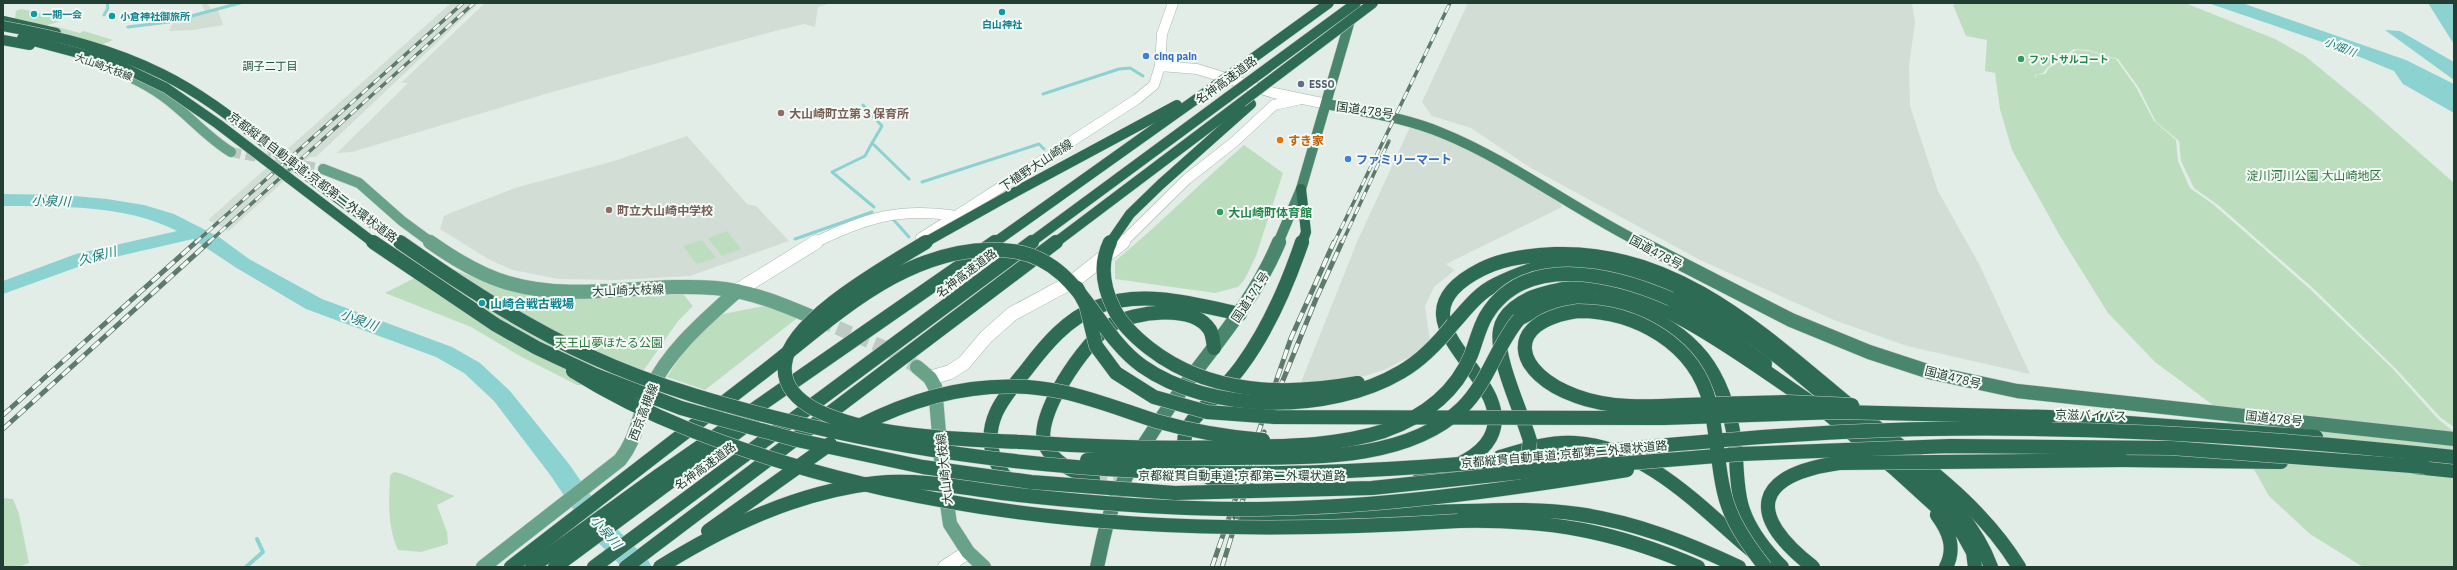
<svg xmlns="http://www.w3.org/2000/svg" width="2457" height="570" viewBox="0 0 2457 570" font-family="'IBM Plex Sans','Noto Sans JP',sans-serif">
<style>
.built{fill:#d1ddd5}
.green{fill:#bcdebf}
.water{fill:#8bd2d1}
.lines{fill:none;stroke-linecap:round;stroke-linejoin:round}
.stream-far1{stroke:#8bd2d1;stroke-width:3}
.stream{stroke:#8bd2d1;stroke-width:4}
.river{fill:#8bd2d1;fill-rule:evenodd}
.primary-tunnel-far1{stroke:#bccac3;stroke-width:10;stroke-dasharray:10 5;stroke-linecap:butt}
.primary-tunnel{stroke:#bccac3;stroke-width:14;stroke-dasharray:14 6;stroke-linecap:butt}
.motorway-tunnel{stroke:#bccac3;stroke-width:14;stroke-dasharray:14 6;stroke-linecap:butt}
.tertiary-far1-casing{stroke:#a5b5ad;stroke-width:11}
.tertiary-casing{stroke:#a5b5ad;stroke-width:15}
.secondary-far1-casing{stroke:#a1b9ac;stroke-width:11}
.secondary-casing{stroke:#a1b9ac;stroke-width:15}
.primary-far1-casing{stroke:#c1c9c6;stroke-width:11}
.primary-casing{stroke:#c1c9c6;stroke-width:15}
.trunk-far1-casing{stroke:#c1c9c6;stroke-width:11}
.trunk-casing{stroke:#c1c9c6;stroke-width:15}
.motorway-far1-casing{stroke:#c1c9c6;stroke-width:11}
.motorway-casing{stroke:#c1c9c6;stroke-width:15}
.tertiary-far1{stroke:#fff;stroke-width:10}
.tertiary{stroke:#fff;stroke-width:14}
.secondary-far1{stroke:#fff;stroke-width:10}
.secondary{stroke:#fff;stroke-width:14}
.primary-far1{stroke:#67a289;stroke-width:10}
.primary{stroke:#67a289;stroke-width:14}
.trunk-far1{stroke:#4a866e;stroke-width:10}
.trunk{stroke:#4a866e;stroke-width:14}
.motorway-far1{stroke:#2e6b54;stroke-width:10}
.motorway{stroke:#2e6b54;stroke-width:14}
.rail-far1-casing{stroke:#5d7a6d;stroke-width:3.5}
.rail-casing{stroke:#5d7a6d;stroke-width:5}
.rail-far1{stroke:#f3f9f5;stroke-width:2.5;stroke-dasharray:8;stroke-linecap:butt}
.rail{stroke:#f3f9f5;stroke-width:3.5;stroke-dasharray:10;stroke-linecap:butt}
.motorway-bridge-far1-casing{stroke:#c1c9c6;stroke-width:11;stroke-linecap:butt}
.motorway-bridge-casing{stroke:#c1c9c6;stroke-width:15;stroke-linecap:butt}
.motorway-bridge-far1{stroke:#2e6b54;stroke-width:10}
.motorway-bridge{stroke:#2e6b54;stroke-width:14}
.culture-dot{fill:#0f9aa8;stroke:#f3f9f5;stroke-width:1.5}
.shop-dot{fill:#3f7fe0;stroke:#f3f9f5;stroke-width:1.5}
.leisure-dot{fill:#2e9e5b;stroke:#f3f9f5;stroke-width:1.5}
.service-dot{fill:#5c6f8a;stroke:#f3f9f5;stroke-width:1.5}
.education-dot{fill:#8d6e63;stroke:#f3f9f5;stroke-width:1.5}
.food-dot{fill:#e8710a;stroke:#f3f9f5;stroke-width:1.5}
.labels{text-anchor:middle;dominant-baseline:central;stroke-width:4;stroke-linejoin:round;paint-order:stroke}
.far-culture-label{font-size:10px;font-weight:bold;fill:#0d838f;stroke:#f3f9f5;text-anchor:start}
.far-shop-label{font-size:10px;font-weight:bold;fill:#366cbe;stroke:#f3f9f5;text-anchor:start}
.far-leisure-label{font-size:10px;font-weight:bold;fill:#27864d;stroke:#f3f9f5;text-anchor:start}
.far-street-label{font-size:10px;fill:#223e32;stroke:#f3f9f5}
.far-service-label{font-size:10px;font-weight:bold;fill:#4e5e75;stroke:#f3f9f5;text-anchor:start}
.far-water-label{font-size:11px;font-style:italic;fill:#1c7b7a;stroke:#f3f9f5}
.far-neighbourhood-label{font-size:11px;fill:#1e503b;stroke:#f3f9f5}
.street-label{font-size:12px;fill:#223e32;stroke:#f3f9f5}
.education-label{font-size:12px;font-weight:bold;fill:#785e54;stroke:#f3f9f5;text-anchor:start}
.food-label{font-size:12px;font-weight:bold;fill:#c56008;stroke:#f3f9f5;text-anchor:start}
.shop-label{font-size:12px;font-weight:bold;fill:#366cbe;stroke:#f3f9f5;text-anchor:start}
.park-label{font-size:12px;fill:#2c753c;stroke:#f3f9f5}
.leisure-label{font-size:12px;font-weight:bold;fill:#27864d;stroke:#f3f9f5;text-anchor:start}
.culture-label{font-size:12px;font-weight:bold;fill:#0d838f;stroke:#f3f9f5;text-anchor:start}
.water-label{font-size:13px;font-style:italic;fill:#1c7b7a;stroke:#f3f9f5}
</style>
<rect width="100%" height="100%" fill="#e3ede7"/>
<!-- built -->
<g class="built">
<path d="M201 3H207L212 11 218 10 223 25 193 30 169 31 174 21 206 13Z"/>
<path d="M451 3H479L316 157H310L229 231 208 220Z"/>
<path d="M485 3H831L818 7 815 27 804 24 775 31 559 90 352 152 337 153 408 83H401Z"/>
<path d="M1468 3H1912L1915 23 1909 65 1910 106 1938 191 1979 264 2030 374 1907 346 1834 320 1700 260 1531 168 1471 128 1432 116 1422 102Z"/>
<path d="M1410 127 1441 135 1508 171 1561 204 1562 207 1446 264 1455 270 1434 287 1425 306 1430 340 1411 356 1386 369 1368 375 1347 380 1300 385 1357 242Z"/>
<path d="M687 136 747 204 756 206 789 241 690 276 617 280 558 279 513 270 490 260 440 229 444 216 448 214 515 188 614 161Z"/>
</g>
<!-- green -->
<g class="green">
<path d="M1959 3H2185L2275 39 2305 56 2371 110 2454 183V427L2441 418 2397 370 2315 290 2218 205 2194 188 2181 161 2179 141 2156 122 2139 88 2118 59 2088 50 2074 49 2048 67 2043 73 2035 75V79L2036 75 2045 74 2049 68 2076 50 2089 51 2116 59 2136 87 2154 121 2176 140 2178 161 2190 188 2214 205 2310 289 2393 369 2437 418 2454 432V567H2363L2310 534 2269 496 2221 411 2155 362 2108 313 2060 236 2012 150 2000 109 1995 73 1985 71 1987 40 1966 36 1953 5Z"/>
<path d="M21 9 63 18V20L34 30 15 18 16 11Z"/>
<path d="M54 26 80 33 84 31 113 40 88 50 32 34Z"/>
<path d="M1244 145 1283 173 1256 256 1245 279 1238 287 1215 293 1115 279V261C1160 224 1200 183 1244 145Z"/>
<path d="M727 231 741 249 722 256 708 238Z"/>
<path d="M702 240 716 258 697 264 683 246Z"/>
<path d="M442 264C476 279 512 294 549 297 594 302 638 296 683 294L693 306 678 321 637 380 620 386 577 385 520 356 471 327 385 293Z"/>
<path d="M764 306 801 315 705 390 667 377 685 349 718 315Z"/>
<path d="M394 472C402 472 443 492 455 496L437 505 447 532 448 544 421 552 398 550C387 526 389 501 390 475Z"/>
<path d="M3 498 13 499 19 514 29 563 18 567H3Z"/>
</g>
<!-- water -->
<g class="water">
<path d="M2208 3H2242L2406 60 2454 84V113L2403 84 2394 71 2328 44Z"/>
<path d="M2428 3H2454V44L2450 38Z"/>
<path d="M2385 30 2400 31 2454 62V80Z"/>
</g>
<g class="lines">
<!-- stream-far1 -->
<g class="stream-far1">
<path d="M104 15 108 8 107 3"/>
<path d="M128 27 169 22 240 3"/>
<path d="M1043 94 1119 69 1130 68 1143 76"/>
<path d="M863 105 882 126 872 143 909 179"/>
<path d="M872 143 865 156 832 172 874 207"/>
<path d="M922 182 1039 144 1044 149"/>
<path d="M892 218 909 237"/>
<path d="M795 239 872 212"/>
</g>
<!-- stream -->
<path class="stream" d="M246 567 263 552 257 539"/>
<!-- river -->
<path class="river" d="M3 194 64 195 107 199 144 205 174 214 219 237 249 259 322 299 452 347 480 363 510 391 569 464 607 519 648 560 652 567H622L589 533 551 476 494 401 464 373 436 357 306 309 235 267 193 239 89 263 3 294V281L76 254 177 231C124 204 61 207 3 206Z"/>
<!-- primary-tunnel-far1 -->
<path class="primary-tunnel-far1" d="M231 152 323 169"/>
<!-- primary-tunnel -->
<path class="primary-tunnel" d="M819 320 890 350 917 367"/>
<!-- motorway-tunnel -->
<path class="motorway-tunnel" d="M1093 479 1124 483"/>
<defs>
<g id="tertiary-far1">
<path d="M1160 66 1162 34 1173 3"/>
<path d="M921 238 956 216"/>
<path d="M1122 243 1187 179 1233 143 1274 105 1301 99"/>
</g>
<path id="tertiary" d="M930 378 950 372 964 363 986 337 1012 314 1075 280 1123 242"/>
<path id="secondary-far1" d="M814 243C865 218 899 207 956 216L1137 99 1154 85 1160 66 1197 69 1274 93 1327 104"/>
<g id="secondary">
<path d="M737 291 816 242"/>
<path d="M945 567 968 552"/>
</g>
<g id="primary-far1">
<path d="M92 61C117 71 141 80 163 96 187 113 206 137 231 152"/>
<path d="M323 169 359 183 402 221 432 243"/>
</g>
<g id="primary">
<path d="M430 242C454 259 480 275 508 283 576 303 646 282 715 288 752 291 786 306 819 320"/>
<path d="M917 367 930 378 935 387 942 469 950 524 968 552 984 567"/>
<path d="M483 567 620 460C638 437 638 415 650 390 669 350 705 320 737 291"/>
</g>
<g id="trunk-far1">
<path d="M1327 104C1365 112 1406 118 1442 133 1509 160 1575 210 1641 243"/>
<path d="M1278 243 1301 189 1355 3"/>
</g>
<g id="trunk">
<path d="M1639 242 1791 320 1869 352 1933 373 2017 391 2454 439"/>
<path d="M1097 567C1101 550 1104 531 1110 514 1120 485 1136 456 1153 431 1194 366 1249 314 1279 242"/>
</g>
<g id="motorway-far1">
<path d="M3 21 56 33"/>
<path d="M1161 184 1251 104"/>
<path d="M1301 189 1306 232 1302 243"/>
<path d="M1008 196 1177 105"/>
<path d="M994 243 1209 90"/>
<path d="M1030 243 1228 97"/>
<path d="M1055 243 1242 102"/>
</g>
<g id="motorway">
<path d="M1671 299 1712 324 1765 364"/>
<path d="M1519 319C1553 299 1589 295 1627 308 1695 331 1725 373 1735 443 1737 464 1736 487 1742 507 1749 530 1765 550 1782 567"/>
<path d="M1453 324C1465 311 1478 293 1495 285 1509 278 1526 271 1542 267 1550 264 1560 266 1569 265 1678 262 1779 357 1858 424 1908 466 1967 502 1991 567"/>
<path d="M1822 409 1895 469 1940 510 1963 534 1973 552 1975 567"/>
<path d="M2048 417 2316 437"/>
<path d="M1530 441C1522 412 1495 358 1500 330 1503 313 1522 300 1539 295 1555 290 1570 287 1586 287 1655 287 1756 366 1813 404"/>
<path d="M1187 457C1182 444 1184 431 1193 420 1208 402 1227 386 1242 365 1269 328 1287 286 1302 242"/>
<path d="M1500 457C1524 450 1549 441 1575 443 1656 448 1711 521 1772 567"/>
<path d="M2122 460 2281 462"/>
<path d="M2415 467 2454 471"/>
<path d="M1199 472 1213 480 1248 487"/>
<path d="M1093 479C1076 472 1056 465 1046 447 1030 420 1087 339 1111 325 1134 312 1193 303 1210 330 1213 336 1213 342 1214 348"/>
<path d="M1418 481C1441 471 1477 462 1490 438 1523 377 1376 322 1482 269 1504 258 1531 255 1555 254 1681 250 1770 341 1860 414 1918 461 1980 503 2019 567"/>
<path d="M1030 496C999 480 981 447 996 413 1003 397 1016 383 1027 369 1046 344 1067 319 1097 307 1142 289 1194 304 1240 314"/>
<path d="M1239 515C1304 516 1368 514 1433 512 1481 511 1530 507 1578 514 1635 522 1688 543 1739 567"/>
<path d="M1937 515C1949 531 1956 548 1946 567"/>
<path d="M1458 521C1549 519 1615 531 1698 567"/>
<path d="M511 567 775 363"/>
<path d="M532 567 658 476 995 242"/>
<path d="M555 567 752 421"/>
<path d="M594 567 1032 242"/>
<path d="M626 567 1056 242"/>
</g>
</defs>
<!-- tertiary-far1 casing -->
<use href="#tertiary-far1" class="tertiary-far1-casing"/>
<!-- tertiary casing -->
<use href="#tertiary" class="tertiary-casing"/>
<!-- secondary-far1 casing -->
<use href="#secondary-far1" class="secondary-far1-casing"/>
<!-- secondary casing -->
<use href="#secondary" class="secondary-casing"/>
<!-- primary-far1 casing -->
<use href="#primary-far1" class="primary-far1-casing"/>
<!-- primary casing -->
<use href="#primary" class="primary-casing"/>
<!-- trunk-far1 casing -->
<use href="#trunk-far1" class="trunk-far1-casing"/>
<!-- trunk casing -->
<use href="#trunk" class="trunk-casing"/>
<!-- motorway-far1 casing -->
<use href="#motorway-far1" class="motorway-far1-casing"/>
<!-- motorway casing -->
<use href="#motorway" class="motorway-casing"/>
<!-- tertiary-far1 -->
<use href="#tertiary-far1" class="tertiary-far1"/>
<!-- tertiary -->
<use href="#tertiary" class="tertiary"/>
<!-- secondary-far1 -->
<use href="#secondary-far1" class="secondary-far1"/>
<!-- secondary -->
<use href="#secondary" class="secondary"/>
<!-- primary-far1 -->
<use href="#primary-far1" class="primary-far1"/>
<!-- primary -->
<use href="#primary" class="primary"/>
<!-- trunk-far1 -->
<use href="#trunk-far1" class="trunk-far1"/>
<!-- trunk -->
<use href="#trunk" class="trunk"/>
<!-- motorway-far1 -->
<use href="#motorway-far1" class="motorway-far1"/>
<!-- motorway -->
<use href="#motorway" class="motorway"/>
<defs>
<g id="rail-far1">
<path d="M195 243 463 3"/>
<path d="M208 243 474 3"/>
<path d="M1334 243 1450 3"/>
<path d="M1342 243 1389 141"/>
</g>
<g id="rail">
<path d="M1279 390 1316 299 1342 242"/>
<path d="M3 415 196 242"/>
<path d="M3 429 209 242"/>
<path d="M1212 567 1291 338 1334 242"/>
<path d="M1222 567 1264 432"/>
</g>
</defs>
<!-- rail-far1 casing -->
<use href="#rail-far1" class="rail-far1-casing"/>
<!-- rail casing -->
<use href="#rail" class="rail-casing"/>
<!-- rail-far1 -->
<use href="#rail-far1" class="rail-far1"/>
<!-- rail -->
<use href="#rail" class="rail"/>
<defs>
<g id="motorway-bridge-far1">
<path d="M3 26C58 36 112 49 162 74 209 97 249 132 291 163 327 191 364 218 401 243"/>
<path d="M22 38 112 62 166 88 218 124 374 243"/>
<path d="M3 40 30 45"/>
<path d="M1209 90 1329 3"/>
<path d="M1228 97 1356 3"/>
<path d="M1242 102 1373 3"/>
<path d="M924 243 1008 196"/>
<path d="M1110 243 1130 214 1161 184"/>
</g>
<g id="motorway-bridge">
<path d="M373 242 496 325 537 348 595 375 681 408 797 440 923 467 1031 482 1175 493 1372 488 1543 470 1741 454 1950 446 2171 448 2425 467"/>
<path d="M400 242C460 284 523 325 590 356 657 387 729 407 801 424 980 467 1164 479 1347 471 1512 464 1677 440 1842 432 2047 422 2250 435 2454 457"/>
<path d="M926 242C889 265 790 319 785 364 782 386 799 401 816 410 872 438 960 439 1022 442 1093 447 1165 449 1236 447 1286 446 1337 446 1384 431 1423 417 1455 394 1471 355 1476 342 1479 328 1486 316 1525 251 1616 275 1671 299"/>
<path d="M1110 242C1099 265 1103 287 1114 309 1122 325 1135 337 1149 348 1209 395 1286 396 1358 383"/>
<path d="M1077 288 1086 305 1096 346 1116 373 1154 397 1207 412 1275 417 1664 418 1839 412 2048 417"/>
<path d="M1578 311C1636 311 1696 344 1710 404 1667 405 1618 412 1576 396 1514 374 1501 322 1578 311Z"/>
<path d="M775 363C842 309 919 239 1012 251 1080 260 1094 332 1142 366 1210 414 1330 414 1401 372 1422 360 1438 343 1453 324"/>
<path d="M573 371C648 418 729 447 813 471 1024 530 1241 535 1458 521"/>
<path d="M1710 404C1717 433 1717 463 1724 492 1730 520 1748 545 1765 567"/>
<path d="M1710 404 1788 402 1852 405"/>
<path d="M859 426C923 393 991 377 1063 392 1095 399 1125 411 1156 421 1191 431 1227 437 1263 440"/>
<path d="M1087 460C1134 459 1182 459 1229 458 1303 457 1405 463 1462 408 1488 383 1496 346 1519 319"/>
<path d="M1526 465 1530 441"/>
<path d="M708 531 830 444"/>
<path d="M660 567C726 526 797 492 876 483 924 478 972 490 1019 495 1093 503 1168 509 1242 509 1371 509 1499 491 1627 470"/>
<path d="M1813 567C1746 515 1753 475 1839 463L2122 460"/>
</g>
</defs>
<!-- motorway-bridge-far1 casing -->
<use href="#motorway-bridge-far1" class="motorway-bridge-far1-casing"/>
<!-- motorway-bridge casing -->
<use href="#motorway-bridge" class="motorway-bridge-casing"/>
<!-- motorway-bridge-far1 -->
<use href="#motorway-bridge-far1" class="motorway-bridge-far1"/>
<!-- motorway-bridge -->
<use href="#motorway-bridge" class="motorway-bridge"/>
</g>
<!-- markers -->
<g class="culture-dot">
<circle cx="1002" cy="12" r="4"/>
<circle cx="34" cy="14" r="4"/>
<circle cx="112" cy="16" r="4"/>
<circle cx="482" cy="303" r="4"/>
</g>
<g class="shop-dot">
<circle cx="1146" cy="56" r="4"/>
<circle cx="1348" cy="159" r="4"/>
</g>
<g class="leisure-dot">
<circle cx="2021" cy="59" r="4"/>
<circle cx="1220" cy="212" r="4"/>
</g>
<circle class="service-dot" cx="1301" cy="84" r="4"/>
<g class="education-dot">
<circle cx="781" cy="113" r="4"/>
<circle cx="609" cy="210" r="4"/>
</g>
<circle class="food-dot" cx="1280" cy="140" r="4"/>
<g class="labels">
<!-- far-culture labels -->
<g class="far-culture-label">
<text x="42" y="14">一期一会</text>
<text x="120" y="16">小倉神社御旅所</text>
<text x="1002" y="24" text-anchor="middle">白山神社</text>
</g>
<!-- far-shop labels -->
<g class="far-shop-label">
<text x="1154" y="56">cinq pain</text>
</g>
<!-- far-leisure labels -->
<g class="far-leisure-label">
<text x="2029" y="59">フットサルコート</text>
</g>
<!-- far-street labels -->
<g class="far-street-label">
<text transform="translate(104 67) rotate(20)">大山崎大枝線</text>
</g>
<!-- far-service labels -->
<g class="far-service-label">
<text x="1309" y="84">ESSO</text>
</g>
<!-- far-water labels -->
<g class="far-water-label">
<text transform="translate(2340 47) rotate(21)">小畑川</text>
</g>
<!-- far-neighbourhood labels -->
<g class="far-neighbourhood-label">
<text x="270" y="66">調子二丁目</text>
</g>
<!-- street labels -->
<g class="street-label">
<text transform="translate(1226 80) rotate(-36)">名神高速道路</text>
<text transform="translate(1365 110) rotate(8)">国道478号</text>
<text transform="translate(1036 165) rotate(-33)">下植野大山崎線</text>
<text transform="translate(313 177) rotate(37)">京都縦貫自動車道;京都第二外環状道路</text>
<text transform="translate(1656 252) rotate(28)">国道478号</text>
<text transform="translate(966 273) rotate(-37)">名神高速道路</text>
<text transform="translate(628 290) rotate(-2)">大山崎大枝線</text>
<text transform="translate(1250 297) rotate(-57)">国道171号</text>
<text transform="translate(1953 377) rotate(14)">国道478号</text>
<text transform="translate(643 412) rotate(-69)">西京高槻線</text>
<text transform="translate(2091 415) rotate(1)">京滋バイパス</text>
<text transform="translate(2274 418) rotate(6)">国道478号</text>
<text transform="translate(1564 454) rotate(-5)">京都縦貫自動車道;京都第二外環状道路</text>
<text transform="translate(705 466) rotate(-36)">名神高速道路</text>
<text transform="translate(944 469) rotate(-96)">大山崎大枝線</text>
<text x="1242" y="475">京都縦貫自動車道;京都第二外環状道路</text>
</g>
<!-- education labels -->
<g class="education-label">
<text x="789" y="113">大山崎町立第３保育所</text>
<text x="617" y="210">町立大山崎中学校</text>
</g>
<!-- food labels -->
<g class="food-label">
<text x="1288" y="140">すき家</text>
</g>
<!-- shop labels -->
<g class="shop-label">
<text x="1356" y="159">ファミリーマート</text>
</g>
<!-- park labels -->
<g class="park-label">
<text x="2314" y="175">淀川河川公園 大山崎地区</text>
<text x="609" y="342">天王山夢ほたる公園</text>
</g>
<!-- leisure labels -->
<g class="leisure-label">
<text x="1228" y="212">大山崎町体育館</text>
</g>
<!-- culture labels -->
<g class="culture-label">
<text x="490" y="303">山崎合戦古戦場</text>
</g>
<!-- water labels -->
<g class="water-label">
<text transform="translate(51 201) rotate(2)">小泉川</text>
<text transform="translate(97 256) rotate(-15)">久保川</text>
<text transform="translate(359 320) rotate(20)">小泉川</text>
<text transform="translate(606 532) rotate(49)">小泉川</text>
</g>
</g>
<!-- border -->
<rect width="2457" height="570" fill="none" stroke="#223e32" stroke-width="8"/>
</svg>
